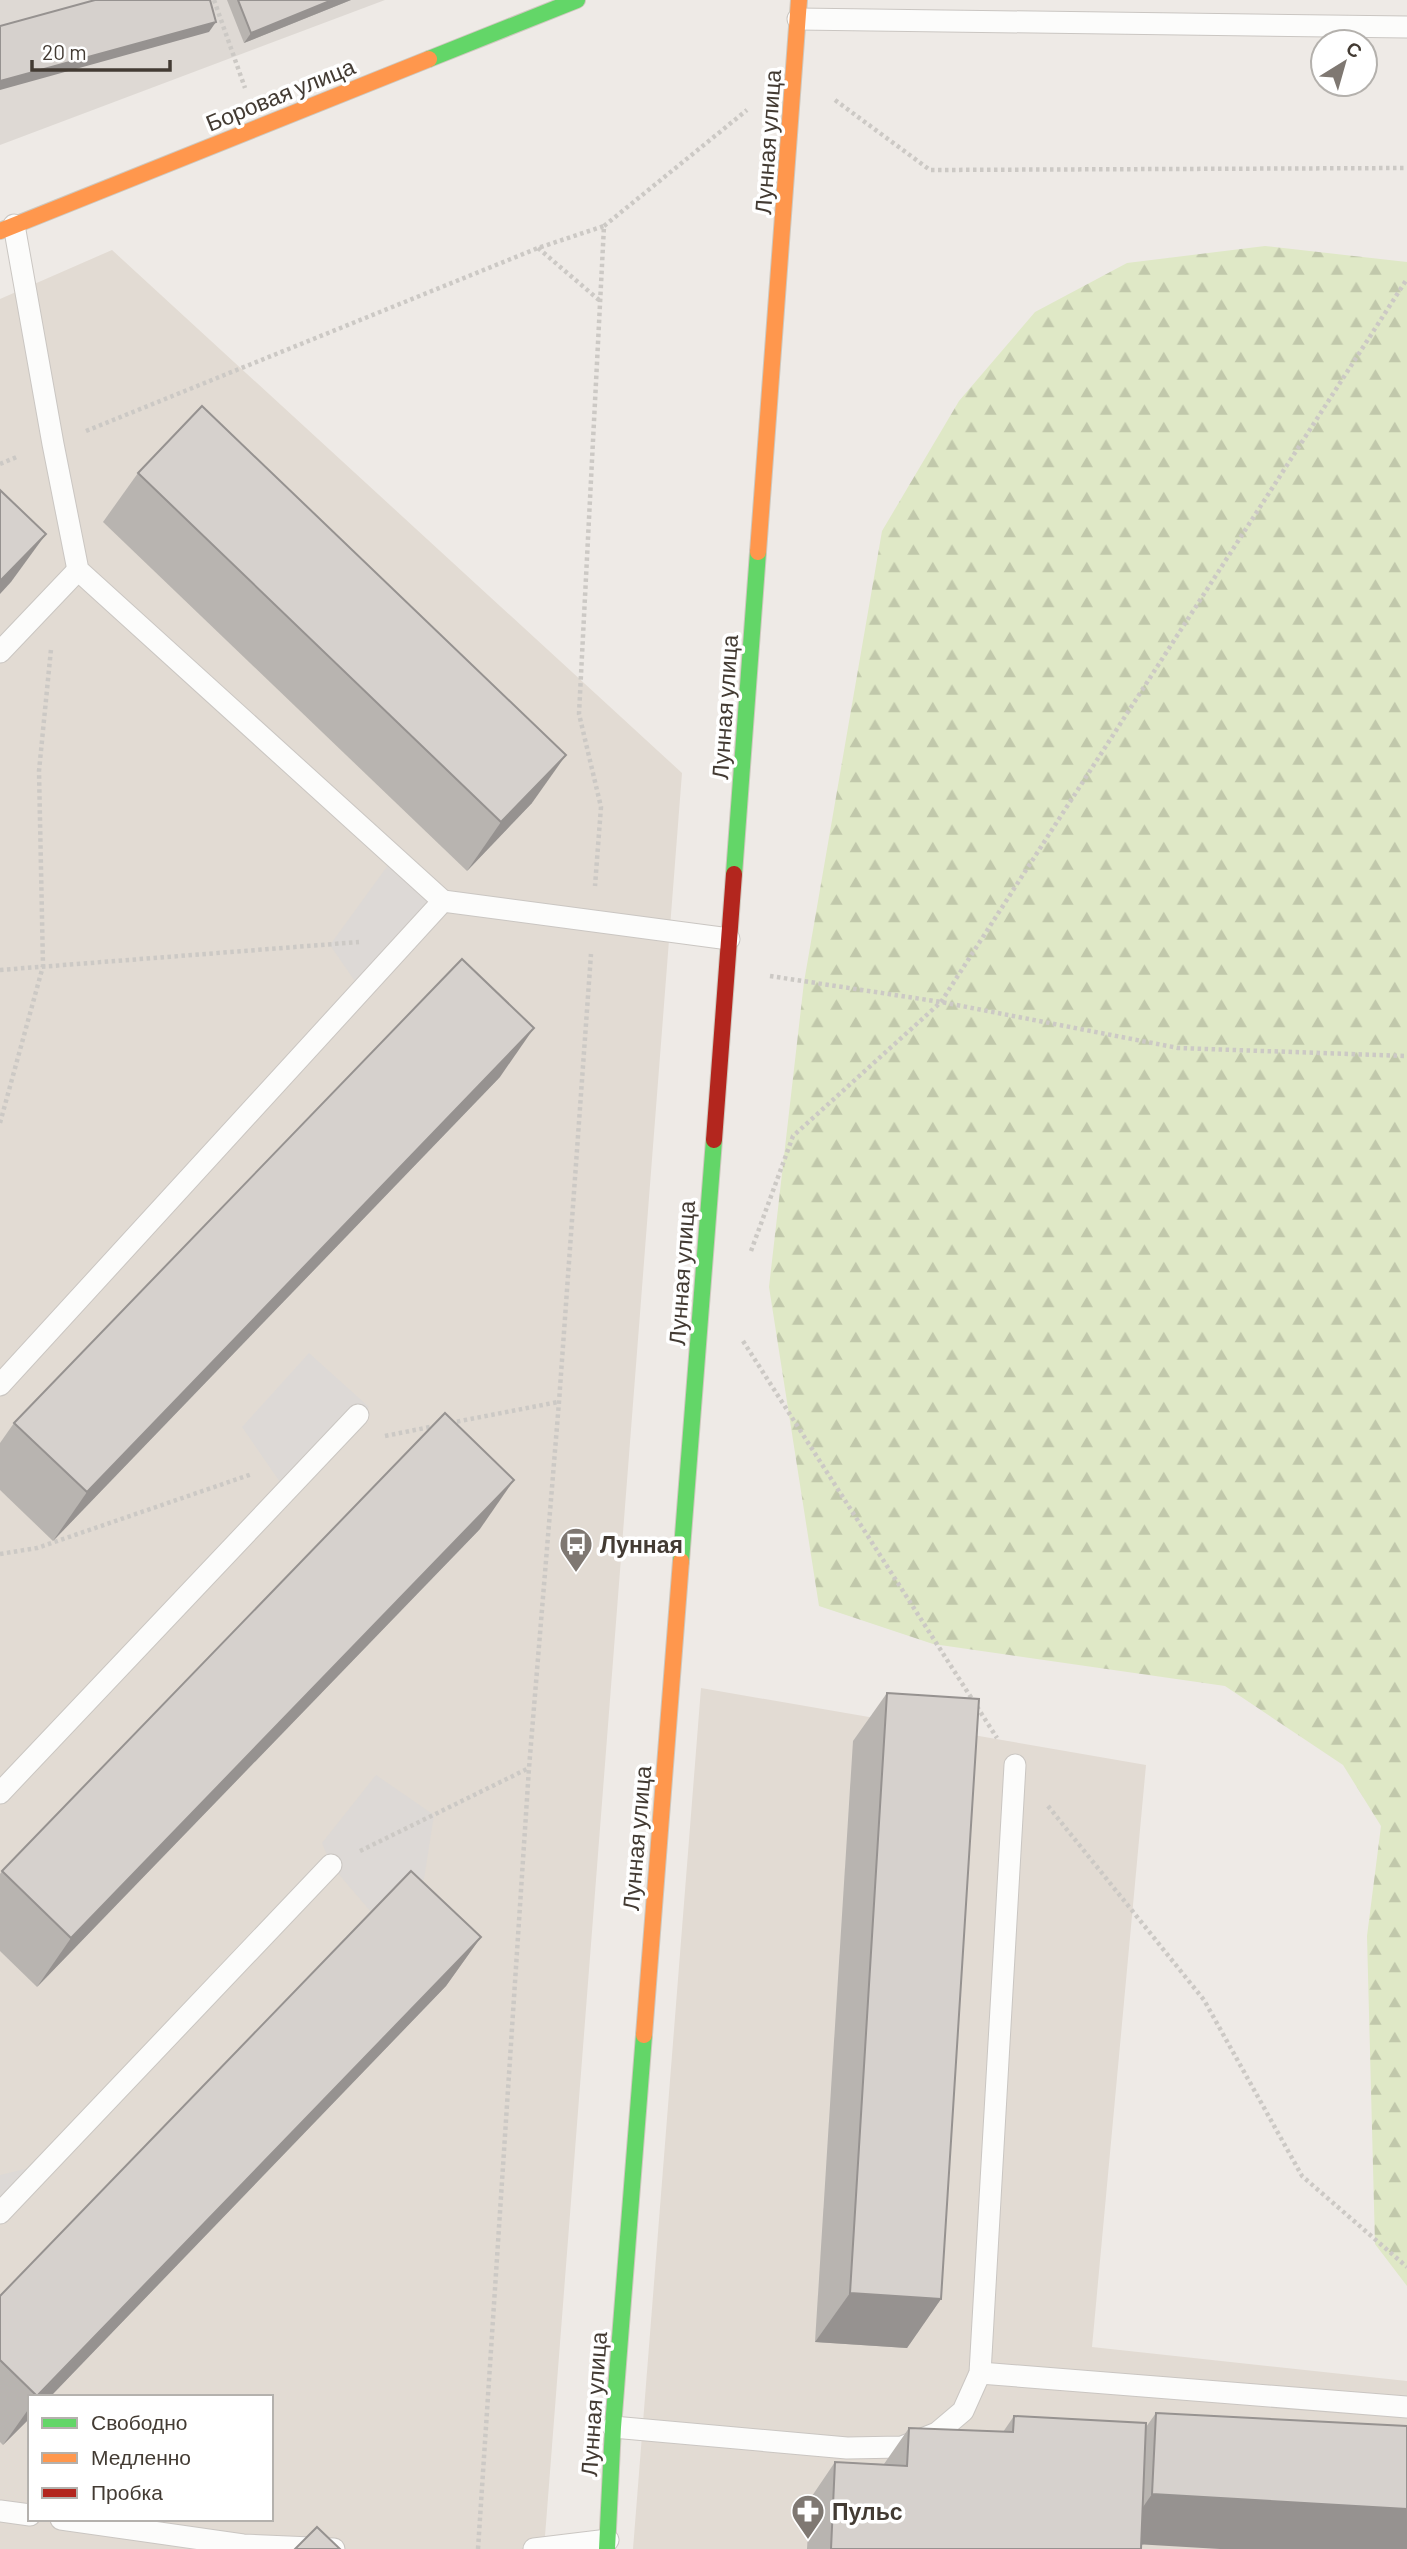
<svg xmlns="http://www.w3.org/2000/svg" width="1407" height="2549" viewBox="0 0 1407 2549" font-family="Barlow,sans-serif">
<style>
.residential{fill:#e2dbd3;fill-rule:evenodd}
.industrial{fill:#ded9d4}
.forest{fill:url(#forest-firs)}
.parking{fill:#ddd9d6}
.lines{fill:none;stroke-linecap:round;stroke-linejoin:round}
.lane-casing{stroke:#cac6c2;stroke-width:23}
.fast-casing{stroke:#cec8be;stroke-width:18}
.slow-casing{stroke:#cec8be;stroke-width:18}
.jam-casing{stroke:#cec8be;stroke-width:18}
.path{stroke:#ccc9c5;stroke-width:4.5;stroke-dasharray:3.5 3.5;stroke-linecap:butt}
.lane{stroke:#fcfcfb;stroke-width:21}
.fast{stroke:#63d668;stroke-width:16}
.slow{stroke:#ff974d;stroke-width:16}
.jam{stroke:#b3261e;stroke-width:16}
.wall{fill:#b8b4b0}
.shaded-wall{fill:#969290}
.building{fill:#d6d1cd;stroke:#969290;stroke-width:2}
.labels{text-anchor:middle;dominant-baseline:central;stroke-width:7;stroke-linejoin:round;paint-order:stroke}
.street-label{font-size:23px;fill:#433b33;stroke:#fff}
.poi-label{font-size:23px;font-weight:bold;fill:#433b33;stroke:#fff;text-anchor:start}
</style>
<defs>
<pattern id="forest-firs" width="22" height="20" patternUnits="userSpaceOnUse" patternTransform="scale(1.75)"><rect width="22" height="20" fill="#dfe8c6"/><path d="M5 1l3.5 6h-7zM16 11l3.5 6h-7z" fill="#c1c8ab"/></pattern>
</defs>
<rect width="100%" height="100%" fill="#eeeae6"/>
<!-- residential -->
<g class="residential">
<path d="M112 250 682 773 544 2549H0V299ZM30 2397H271V2519H30Z"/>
<path d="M701 1688 1146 1765 1092 2347 1407 2381V2549H633Z"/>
</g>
<!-- industrial -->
<path class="industrial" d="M0 0H385L0 145Z"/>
<!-- forest -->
<path class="forest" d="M1265 246 1407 262V2286L1375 2244 1367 1936 1381 1826 1343 1765 1225 1686 933 1644 819 1606 769 1287 804 982 882 531 959 401 1035 312 1127 263Z"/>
<!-- parking -->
<g class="parking">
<path d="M394 857 443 901 361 990 330 945Z"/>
<path d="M309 1353 369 1407 289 1489 282 1485 242 1427Z"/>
<path d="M376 1775 434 1815 424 1879 377 1919 331 1865 322 1843Z"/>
<path d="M46 2164 0 2213V2175Z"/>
</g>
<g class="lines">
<defs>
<g id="lane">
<path d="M798 19 1407 27"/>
<path d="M14 225 53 444 78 570 443 901"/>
<path d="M0 652 78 570"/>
<path d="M0 1385 443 901 729 939"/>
<path d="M0 1793 358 1415"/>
<path d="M0 2213 331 1865"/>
<path d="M980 2373 1407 2407"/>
<path d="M613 2427 847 2448 902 2447 937 2433 963 2411 980 2373 1015 1765"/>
<path d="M0 2511 30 2515"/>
<path d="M61 2519 243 2545 334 2549"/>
<path d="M534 2549 608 2540"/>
</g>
<g id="fast">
<path d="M429 59 577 0"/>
<path d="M734 874 758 552"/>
<path d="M681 1561 714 1140"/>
<path d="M607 2549 613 2427 644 2035"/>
</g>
<g id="slow">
<path d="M0 231 429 59"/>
<path d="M758 552 799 0"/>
<path d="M644 2035 681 1561"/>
</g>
<path id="jam" d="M714 1140 734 874"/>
</defs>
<!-- lane casing -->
<use href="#lane" class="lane-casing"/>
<!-- fast casing -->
<use href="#fast" class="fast-casing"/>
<!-- slow casing -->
<use href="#slow" class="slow-casing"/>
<!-- jam casing -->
<use href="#jam" class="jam-casing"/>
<!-- path -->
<g class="path">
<path d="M214 0 245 88"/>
<path d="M835 100 930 170 1407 168"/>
<path d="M604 226 747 110"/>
<path d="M538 248 599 300"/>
<path d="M86 431 538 248 604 226 579 714 601 807 595 886"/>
<path d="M0 464 19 456"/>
<path d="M0 970 359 942"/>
<path d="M770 976 941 1002 1178 1048 1407 1056"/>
<path d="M0 1123 43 966 39 771 51 649"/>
<path d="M751 1251 793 1136 941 1002 1407 279"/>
<path d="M743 1341 997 1738"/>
<path d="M450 1423 558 1402"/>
<path d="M385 1436 435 1426"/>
<path d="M0 1554 37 1548 252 1474"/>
<path d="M1048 1806 1204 2000 1302 2176 1407 2267"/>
<path d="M360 1851 529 1768"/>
<path d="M478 2549 529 1768 559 1402 591 954"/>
</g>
<!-- lane -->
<use href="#lane" class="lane"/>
<!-- fast -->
<use href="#fast" class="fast"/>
<!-- slow -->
<use href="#slow" class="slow"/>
<!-- jam -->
<use href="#jam" class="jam"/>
</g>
<!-- wall -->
<g class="wall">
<path d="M227 0H351L244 43Z"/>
<path d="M138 473 532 803 467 871 103 522Z"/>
<path d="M500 1077 53 1541 0 1490V1443L14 1423Z"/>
<path d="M480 1529 37 1987 0 1951V1874L2 1871Z"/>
<path d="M887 1693 941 2299 907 2348 815 2342 853 1741Z"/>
<path d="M481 1937 446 1986 50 2397H30V2418L3 2445 0 2442V2296Z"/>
<path d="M1156 2413 1407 2426 1142 2545 1141 2549H807L810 2499 835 2462 884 2464 909 2428 1003 2432 1014 2416 1146 2427Z"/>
</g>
<!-- shaded-wall -->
<g class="shaded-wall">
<path d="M332 0H351L244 43 251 33Z"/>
<path d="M216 22 209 32 0 90V81Z"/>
<path d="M46 534 11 582 0 594V581Z"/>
<path d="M566 755 532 803 467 871 501 822Z"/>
<path d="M534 1028 500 1077 53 1541 87 1492Z"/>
<path d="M514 1480 480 1529 37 1987 71 1938Z"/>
<path d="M481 1937 446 1986 50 2397H37Z"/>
<path d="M850 2293 941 2299 907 2348 815 2342Z"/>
<path d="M30 2407V2418L3 2445Z"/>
<path d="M1152 2494 1407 2509V2549H1220L1118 2543Z"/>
</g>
<!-- building -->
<g class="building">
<path d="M95 0H210L216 22 0 81V26Z"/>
<path d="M238 0H332L251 33Z"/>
<path d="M202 406 566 755 501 822 138 473Z"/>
<path d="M0 490 46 534 0 581Z"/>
<path d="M462 959 534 1028 87 1492 14 1423Z"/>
<path d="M445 1413 514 1480 71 1938 2 1871Z"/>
<path d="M887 1693 979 1699 941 2299 850 2293Z"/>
<path d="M411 1871 481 1937 37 2396 0 2360V2296Z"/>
<path d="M1156 2413 1407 2426V2509L1152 2494Z"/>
<path d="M1014 2416 1146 2423 1141 2549H831L835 2462 907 2466 909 2428 1013 2432Z"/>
<path d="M317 2527 340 2549H295Z"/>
</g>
<!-- icons -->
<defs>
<symbol id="bus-pin" viewBox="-11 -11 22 30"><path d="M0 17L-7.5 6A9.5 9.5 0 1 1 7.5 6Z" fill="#7f7872" stroke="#fff"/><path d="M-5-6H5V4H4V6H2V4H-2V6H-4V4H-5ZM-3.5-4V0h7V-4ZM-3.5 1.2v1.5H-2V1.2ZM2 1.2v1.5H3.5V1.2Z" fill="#fff"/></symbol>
<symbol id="pharmacy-pin" viewBox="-11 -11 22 30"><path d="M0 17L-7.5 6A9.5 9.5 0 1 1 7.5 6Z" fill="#7f7872" stroke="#fff"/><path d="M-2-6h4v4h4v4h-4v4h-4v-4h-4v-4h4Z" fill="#fff"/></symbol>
</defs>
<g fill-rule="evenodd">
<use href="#bus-pin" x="557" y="1525" width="38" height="52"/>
<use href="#pharmacy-pin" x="789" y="2492" width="38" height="52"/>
</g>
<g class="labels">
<!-- street labels -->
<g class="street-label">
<text transform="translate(280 94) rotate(-22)">Боровая улица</text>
<text transform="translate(767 142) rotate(-86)">Лунная улица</text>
<text transform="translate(724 707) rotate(-86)">Лунная улица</text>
<text transform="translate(681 1273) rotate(-86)">Лунная улица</text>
<text transform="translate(636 1838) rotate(-85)">Лунная улица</text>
<text transform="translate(593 2404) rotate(-86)">Лунная улица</text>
</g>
<!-- poi labels -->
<g class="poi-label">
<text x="600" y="1544">Лунная</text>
<text x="832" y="2511">Пульс</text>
</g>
</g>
<!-- legend -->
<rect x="28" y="2395" width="245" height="126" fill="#ffffff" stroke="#b4b1ad" stroke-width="2"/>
<rect x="42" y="2418" width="35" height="10" fill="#63d668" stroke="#b4b1ad" stroke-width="2"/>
<text x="91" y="2430" font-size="21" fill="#433b33">Свободно</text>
<rect x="42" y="2453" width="35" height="10" fill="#ff974d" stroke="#b4b1ad" stroke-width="2"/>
<text x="91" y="2465" font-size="21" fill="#433b33">Медленно</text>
<rect x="42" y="2488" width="35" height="10" fill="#b3261e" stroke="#b4b1ad" stroke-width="2"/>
<text x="91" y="2500" font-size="21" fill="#433b33">Пробка</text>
<!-- north arrow -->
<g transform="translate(1344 63) rotate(37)"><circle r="33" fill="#ffffff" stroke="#b4b1ad" stroke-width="2"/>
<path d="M0-5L12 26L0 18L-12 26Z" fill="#7f7872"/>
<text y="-10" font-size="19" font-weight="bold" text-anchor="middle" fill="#433b33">С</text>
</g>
<!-- scale -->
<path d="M32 60v10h138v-10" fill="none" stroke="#433b33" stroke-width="3.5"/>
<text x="42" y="60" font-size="21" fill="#433b33" stroke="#ffffff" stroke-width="5" paint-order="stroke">20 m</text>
</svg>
